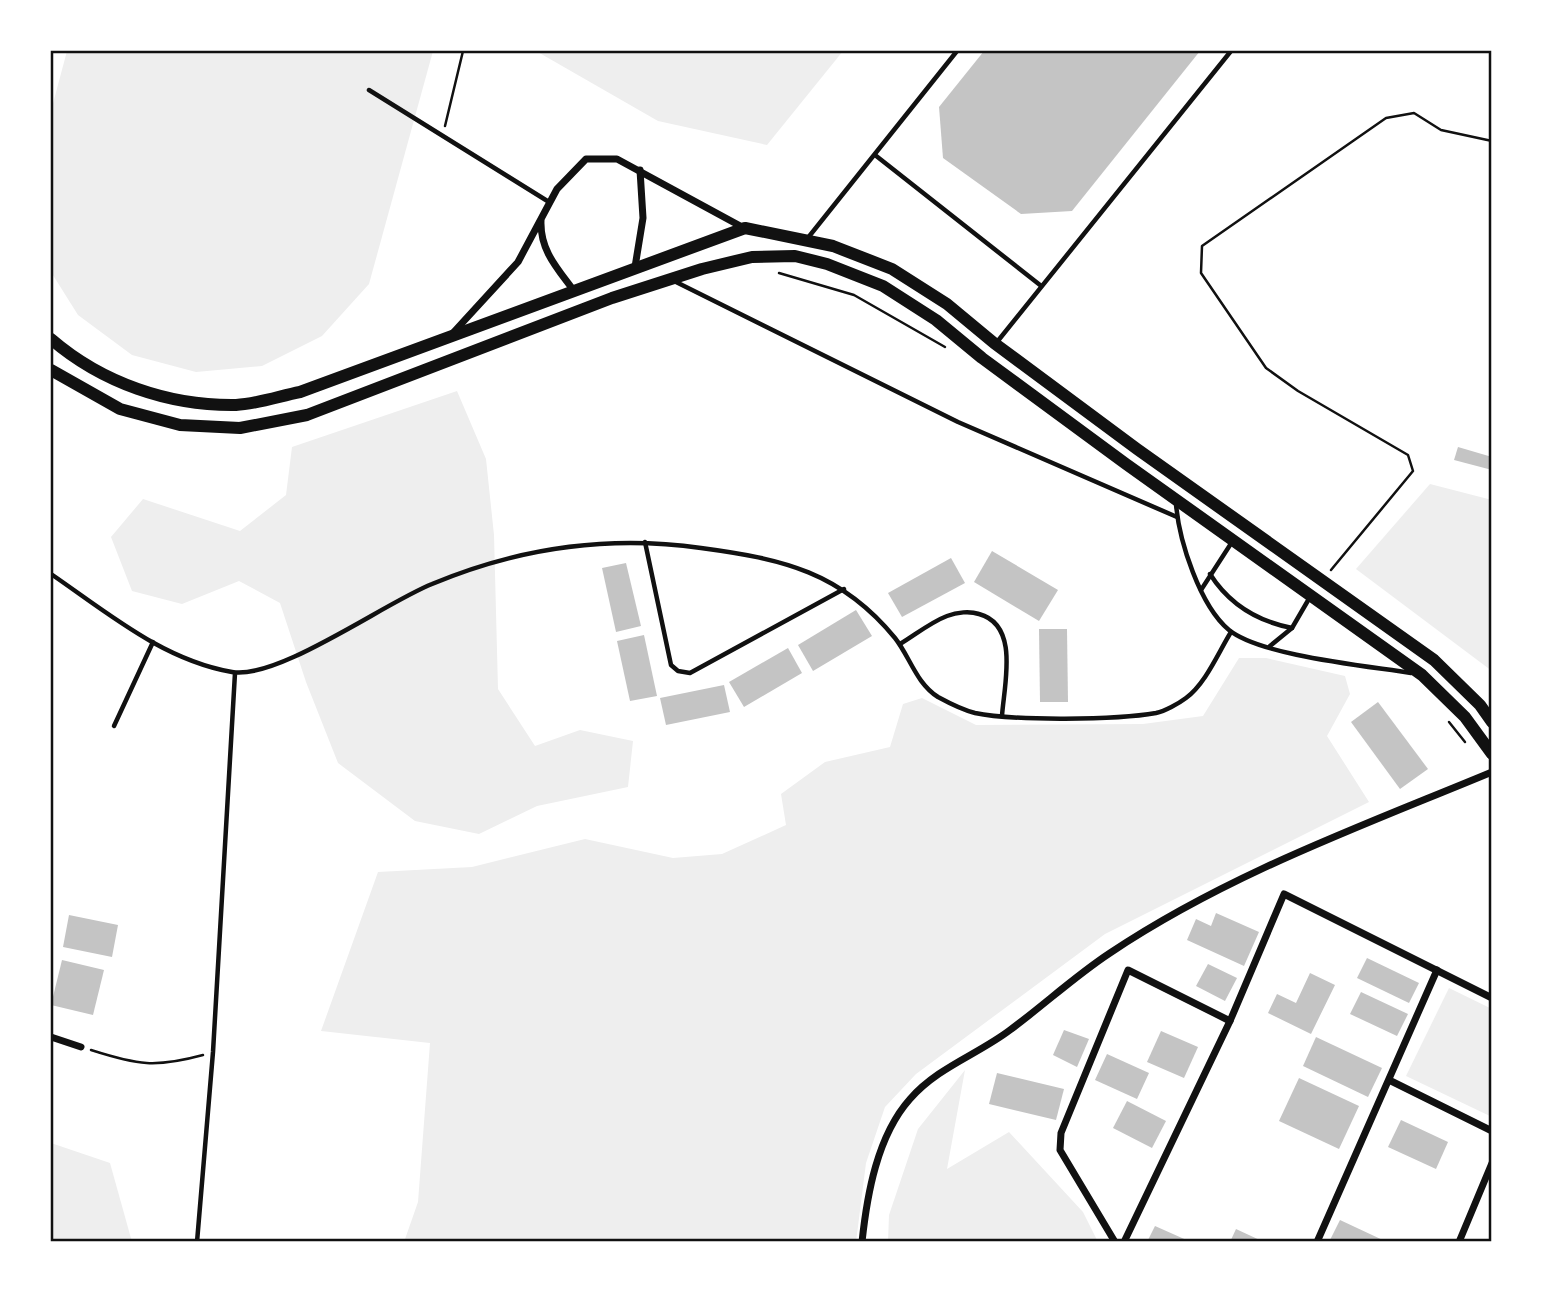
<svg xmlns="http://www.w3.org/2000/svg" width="1543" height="1293" viewBox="0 0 1543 1293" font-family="Signika,sans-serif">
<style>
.green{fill:#eee}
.building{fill:#c4c4c4}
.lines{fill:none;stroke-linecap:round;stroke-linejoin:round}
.path{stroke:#111;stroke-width:2.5}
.service{stroke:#111;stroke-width:4.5}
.minor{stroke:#111;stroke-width:7}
.secondary{stroke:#111;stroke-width:12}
.neatline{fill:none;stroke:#111;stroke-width:2.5}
</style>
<rect width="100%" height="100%" fill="#fff"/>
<!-- green -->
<g class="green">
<path d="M67 51H433L369 284 322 336 262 366 196 372 132 355 78 315 51 272V111Z"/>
<path d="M536 51H843L767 145 658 121Z"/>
<path d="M457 391 486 459 494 535 498 689 535 746 580 730 633 741 628 787 537 806 479 834 415 821 338 763 306 682 280 603 239 581 182 604 132 591 111 537 143 499 240 531 286 495 292 447Z"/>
<path d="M1430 484 1492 500V671L1356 569Z"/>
<path d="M1239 658H1266L1345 676 1350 694 1327 736 1369 802 1105 934 916 1074 885 1107 866 1163 856 1242H404L418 1202 430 1043 321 1031 378 872 472 867 585 839 673 858 722 854 786 825 781 794 825 762 890 747 903 704 922 698 976 725 1143 724 1203 716Z"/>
<path d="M1449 988 1492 1009V1117L1406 1076Z"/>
<path d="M965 1070 947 1169 1009 1132 1083 1212 1098 1242H888L889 1215 918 1129Z"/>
<path d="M51 1143 110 1163 132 1242H51Z"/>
</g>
<!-- building -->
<g class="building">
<path d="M984 51H1200L1072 211 1021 214 943 158 939 107Z"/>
<path d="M1458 447 1492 457V470L1454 460Z"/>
<path d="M992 551 1058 590 1039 621 974 582Z"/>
<path d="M951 558 965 583 902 617 888 593Z"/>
<path d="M626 563 641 626 616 632 602 568Z"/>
<path d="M856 610 872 636 813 671 798 645Z"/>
<path d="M1039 629H1067L1068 702H1040Z"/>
<path d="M644 635 657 696 630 701 617 641Z"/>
<path d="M788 648 802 673 744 707 729 682Z"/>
<path d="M724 685 730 712 666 725 660 698Z"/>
<path d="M1378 702 1428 769 1400 789 1351 722Z"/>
<path d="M1216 913 1259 932 1244 966 1187 940 1196 919 1211 926Z"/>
<path d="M69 915 118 925 112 957 63 947Z"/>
<path d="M1367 958 1419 983 1409 1003 1357 978Z"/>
<path d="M62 960 104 970 93 1015 51 1005Z"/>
<path d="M1208 964 1237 978 1225 1001 1196 986Z"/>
<path d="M1310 973 1335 985 1311 1034 1268 1013 1277 994 1296 1003Z"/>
<path d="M1361 992 1408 1014 1397 1036 1350 1014Z"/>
<path d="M1064 1030 1089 1039 1077 1067 1053 1055Z"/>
<path d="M1161 1031 1198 1047 1184 1078 1147 1062Z"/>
<path d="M1316 1037 1382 1068 1368 1097 1303 1066Z"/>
<path d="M1107 1054 1149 1073 1137 1099 1095 1080Z"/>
<path d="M997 1073 1064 1089 1056 1120 989 1104Z"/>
<path d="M1299 1078 1359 1106 1339 1149 1279 1121Z"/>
<path d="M1127 1101 1166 1121 1152 1148 1113 1128Z"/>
<path d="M1401 1120 1448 1142 1436 1169 1388 1147Z"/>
<path d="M1340 1220 1387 1242H1329Z"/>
<path d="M1155 1226 1191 1242H1147Z"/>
<path d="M1236 1229 1264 1242H1230Z"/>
</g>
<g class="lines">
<!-- path -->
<g class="path">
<path d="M445 126 463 51"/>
<path d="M779 273 854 295 945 347"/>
<path d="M1331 570 1413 471 1408 455 1298 391 1266 368 1201 273 1202 246 1386 118 1414 113 1441 130 1492 141"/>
<path d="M1449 722 1465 742"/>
<path d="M91 1050C138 1065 155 1068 203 1055"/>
</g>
<!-- service -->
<g class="service">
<path d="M369 90 549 202"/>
<path d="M875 155 1040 285"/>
<path d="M807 239 957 51"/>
<path d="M674 281 958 422 1177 517"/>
<path d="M997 342 1231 51"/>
<path d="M1176 504C1179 541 1200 606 1229 630 1261 656 1368 666 1411 673"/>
<path d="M645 542 671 665 678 671 690 673 844 589"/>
<path d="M51 574C108 613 163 660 232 672 278 680 386 602 432 584 518 548 609 535 701 548 783 559 841 572 895 638 910 657 916 683 938 697 949 703 963 710 975 713 1012 721 1117 720 1156 713 1165 711 1178 704 1186 698 1206 683 1218 653 1231 632"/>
<path d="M1210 574C1229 604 1256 621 1292 628"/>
<path d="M1201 590 1232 542"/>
<path d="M900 644C915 635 931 622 947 616 957 612 970 611 979 614 1020 625 1004 685 1002 716"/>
<path d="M1270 646 1292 628 1310 597"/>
<path d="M114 726 153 642"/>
<path d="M197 1242 213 1052 235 673"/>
</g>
<!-- minor -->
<g class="minor">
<path d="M541 221C540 251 558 269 574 291"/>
<path d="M635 267 643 218 640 170"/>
<path d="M452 334 518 262 557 189 586 159H617L744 228"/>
<path d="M51 1037 81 1047"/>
<path d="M1391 1081 1492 1131"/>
<path d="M862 1242C867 1195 877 1136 910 1099 938 1067 977 1055 1010 1030 1044 1005 1075 976 1110 953 1228 874 1362 826 1492 772"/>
<path d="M1115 1242 1060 1150 1061 1133 1128 970 1230 1021"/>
<path d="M1124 1242 1230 1021 1284 894 1492 998"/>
<path d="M1317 1242 1437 970"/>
<path d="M1459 1242 1492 1163"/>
</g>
<!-- secondary -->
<g class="secondary">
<path d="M51 339C102 383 169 406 236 405 257 404 280 396 300 392L745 228 833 246 892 269 947 304 994 343 1137 449 1434 660 1480 705 1492 722"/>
<path d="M51 370 120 409 180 425 240 428 307 415 612 298 702 269 752 257 795 256 827 264 883 286 936 320 982 358 1126 464 1422 675 1465 717 1492 754"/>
</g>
</g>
<!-- border -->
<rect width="1543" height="1293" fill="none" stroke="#ffffff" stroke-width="105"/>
<rect x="52" y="52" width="1438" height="1188" class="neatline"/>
</svg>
